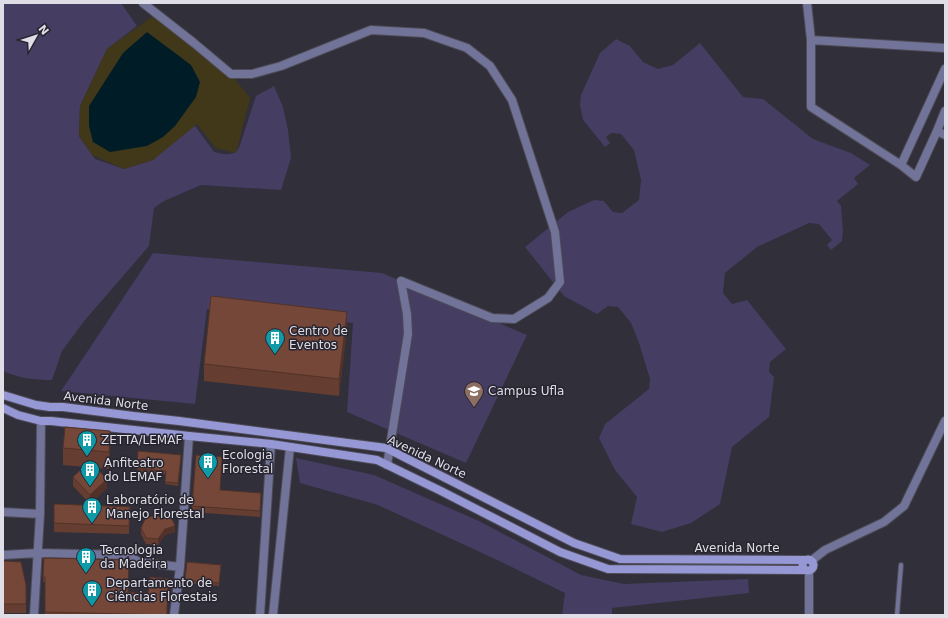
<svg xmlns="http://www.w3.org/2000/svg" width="948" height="618" font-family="'DejaVu Sans',sans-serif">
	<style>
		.green { fill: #453d62 }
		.sand { fill: #403818 }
		.water { fill: #001d27 }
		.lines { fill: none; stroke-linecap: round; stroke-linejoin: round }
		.lane-casing { stroke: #4d4b56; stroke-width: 6 }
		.street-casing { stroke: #4d4b56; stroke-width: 10 }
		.secondary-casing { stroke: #4d4b56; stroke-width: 10 }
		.lane { stroke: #717399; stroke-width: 4 }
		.street { stroke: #717399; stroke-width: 8 }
		.secondary { stroke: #9598d4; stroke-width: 8 }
		.wall { fill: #653d31 }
		.shaded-wall { fill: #523228 }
		.building { fill: #754739; stroke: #523228 }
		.labels { text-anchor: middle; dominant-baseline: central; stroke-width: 3; stroke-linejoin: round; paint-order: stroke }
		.poi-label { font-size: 12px; fill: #dfdee6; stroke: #272530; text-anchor: start }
		.street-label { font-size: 12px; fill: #dfdee6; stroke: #272530 }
	</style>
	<rect width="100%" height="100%" fill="#312f3a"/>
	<!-- green -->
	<path class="green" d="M3,3H121L137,26L107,49L80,106L79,136L95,159L124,169L153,160L193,123L214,152C224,154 233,157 239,148L256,96L274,86L283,107L288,130L291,158L281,190L201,185L164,201L154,208L149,246L85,320L62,351L52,380C35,380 18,378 3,371Z
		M616,39L630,46L643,62L658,69L673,65L700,43L743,97L763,99L813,139L851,153L870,165L854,178L858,184L837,201L841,206L843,231L842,241L831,250L827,245L832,240L819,224L809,223L757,247L725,273L723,293L732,304L747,300L786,349L770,362L769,372L774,377L769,417L732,447L720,504L691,523L662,532L631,524L637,497L615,470L599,438L605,424L649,389L650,379L639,343L631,323L618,307L608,306L597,314L564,296L525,247L568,212L594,200L604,201L613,212L622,213L639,200L641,180L634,150L621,134L611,133L606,137L610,143L605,147L583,120L580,105L581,95L600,53Z
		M153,253L382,273L527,335L466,463L347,412L353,323L207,309L195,404L61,391Z
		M296,458L374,475L479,521L581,575L624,584L748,579L749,593L612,608V615H562L565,593L495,559L378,505L300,483Z"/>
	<!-- sand -->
	<path class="sand" d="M153,16L231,74L250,98L236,153L216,148L197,124L153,160L124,169L92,155L79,136L80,106L107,49Z"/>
	<!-- water -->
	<path class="water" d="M147,32L191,65L200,82L196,97L175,126L163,137L147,146L110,152L93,142L89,126V106L123,53Z"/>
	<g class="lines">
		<defs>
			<path id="lane" d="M897,615L901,565"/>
			<path id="street" d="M143,3L194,43L231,74H252L281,66L371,30L424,33L467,48L490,66L512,100L555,232L560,282L548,298L514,319L492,318L401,281
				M807,3L811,40V107L901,165L916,177L937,131L945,111
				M811,40L945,48
				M937,131L945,135
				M901,165L945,69
				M387,465L408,334L407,314L401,281
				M3,512L40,514
				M3,555L38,553L127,555L139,562L180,567L174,615
				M811,561L825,550L884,522L904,506L945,421
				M180,567L189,436
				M809,571V615
				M34,615L40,514L41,421
				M260,615L271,444
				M273,615L290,447"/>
			<path id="secondary" d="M3,395L36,405L50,407H63L133,416L179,421L386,448L574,543L620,559L805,560
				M3,408L18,415L41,421H51L189,436L271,444L377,460L441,491L560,552L608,569L804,570
				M802.5 565a5.5 5.5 0 1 1 11 0a5.5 5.5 0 1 1-11 0Z"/>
		</defs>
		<!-- lane casing -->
		<use href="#lane" class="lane-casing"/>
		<!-- street casing -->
		<use href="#street" class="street-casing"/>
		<!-- secondary casing -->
		<use href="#secondary" class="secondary-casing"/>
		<!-- lane -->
		<use href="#lane" class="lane"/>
		<!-- street -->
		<use href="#street" class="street"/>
		<!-- secondary -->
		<use href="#secondary" class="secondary"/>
	</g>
	<!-- wall -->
	<path class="wall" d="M347,328L339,396L204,381V364Z
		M63,448H110L109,469L97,468L107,488L90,504L73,486V477L85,467L63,465Z
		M181,458L178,486L165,484L166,474L137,472V469Z
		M222,463L220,490L261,499L260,517L192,512V506Z
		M54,504L130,507L129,534L54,532Z
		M141,528L175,532L165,535L158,545L146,544L141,534Z
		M44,558L128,592L148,593L172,585L171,592L168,593L167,606V615H45V582H43Z
		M3,561L26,585V613H3Z
		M221,568L219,586L185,583V580Z"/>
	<!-- shaded-wall -->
	<path class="shaded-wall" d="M347,312V328L339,396V379Z
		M110,431V448L109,469V452Z
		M107,479V488L90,504V495Z
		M175,526V532L165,535L158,545V539L165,529Z
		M172,579L171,592L168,593L167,612L168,588Z"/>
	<!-- building -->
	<path class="building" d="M211,296L347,312L339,379L204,364Z
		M65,427L110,431L109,452L63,448Z
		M138,451L181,455L178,483L165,482L166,471L137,469Z
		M196,455L222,457L220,490L261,493L260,511L192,506Z
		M90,461L107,479L90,495L73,477Z
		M54,504L130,507L129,526L54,523Z
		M159,516L162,519L171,516L175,526L165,529L158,539L146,538L141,528L146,517Z
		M128,556L129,557L128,592L148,593L150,577L172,579L171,587L168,588L167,606V615L45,612V577H43L44,558L126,560Z
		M3,561L21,562L26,585V604H3Z
		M187,562L221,565L219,583L185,580Z"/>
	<!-- icons -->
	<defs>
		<symbol id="building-pin" viewBox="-11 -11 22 30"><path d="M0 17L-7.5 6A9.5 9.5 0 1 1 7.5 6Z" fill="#0f9aa8" stroke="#272530"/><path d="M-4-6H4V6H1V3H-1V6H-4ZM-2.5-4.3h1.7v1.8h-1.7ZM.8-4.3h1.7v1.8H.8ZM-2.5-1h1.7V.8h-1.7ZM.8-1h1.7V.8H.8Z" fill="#fff"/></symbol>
		<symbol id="university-pin" viewBox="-11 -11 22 30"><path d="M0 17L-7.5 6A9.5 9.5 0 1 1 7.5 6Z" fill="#8d6e63" stroke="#272530"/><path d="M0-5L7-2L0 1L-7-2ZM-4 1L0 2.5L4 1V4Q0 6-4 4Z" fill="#fff"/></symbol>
	</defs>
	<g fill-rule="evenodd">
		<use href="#building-pin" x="264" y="327" width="22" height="30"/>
		<use href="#university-pin" x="463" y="380" width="22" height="30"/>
		<use href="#building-pin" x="76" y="429" width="22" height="30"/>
		<use href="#building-pin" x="197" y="451" width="22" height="30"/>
		<use href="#building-pin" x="79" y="459" width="22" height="30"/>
		<use href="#building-pin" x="81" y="496" width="22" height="30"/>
		<use href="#building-pin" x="75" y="546" width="22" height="30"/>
		<use href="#building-pin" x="81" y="579" width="22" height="30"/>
	</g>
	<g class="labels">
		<!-- poi labels -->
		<g class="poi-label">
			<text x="289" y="331">Centro de<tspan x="289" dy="14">Eventos</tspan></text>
			<text x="488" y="391">Campus Ufla</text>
			<text x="101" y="440">ZETTA/LEMAF</text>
			<text x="222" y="455">Ecologia<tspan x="222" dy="14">Florestal</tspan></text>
			<text x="104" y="463">Anfiteatro<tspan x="104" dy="14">do LEMAF</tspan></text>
			<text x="106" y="500">Laboratório de<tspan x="106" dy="14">Manejo Florestal</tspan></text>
			<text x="100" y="550">Tecnologia<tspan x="100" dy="14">da Madeira</tspan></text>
			<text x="106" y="583">Departamento de<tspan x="106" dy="14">Ciências Florestais</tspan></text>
		</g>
		<!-- street labels -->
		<g class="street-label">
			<text transform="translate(106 401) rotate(7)">Avenida Norte</text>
			<text transform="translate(427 457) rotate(25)">Avenida Norte</text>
			<text x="737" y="548">Avenida Norte</text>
		</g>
	</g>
	<!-- border -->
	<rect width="948" height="618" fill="none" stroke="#dfdee6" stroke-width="8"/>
	<!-- north arrow -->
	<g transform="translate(36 36) rotate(51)" stroke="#272530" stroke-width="3" paint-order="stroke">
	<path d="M0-3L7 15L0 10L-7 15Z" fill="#dfdee6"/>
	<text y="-6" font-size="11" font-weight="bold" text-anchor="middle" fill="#dfdee6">N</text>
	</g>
</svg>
